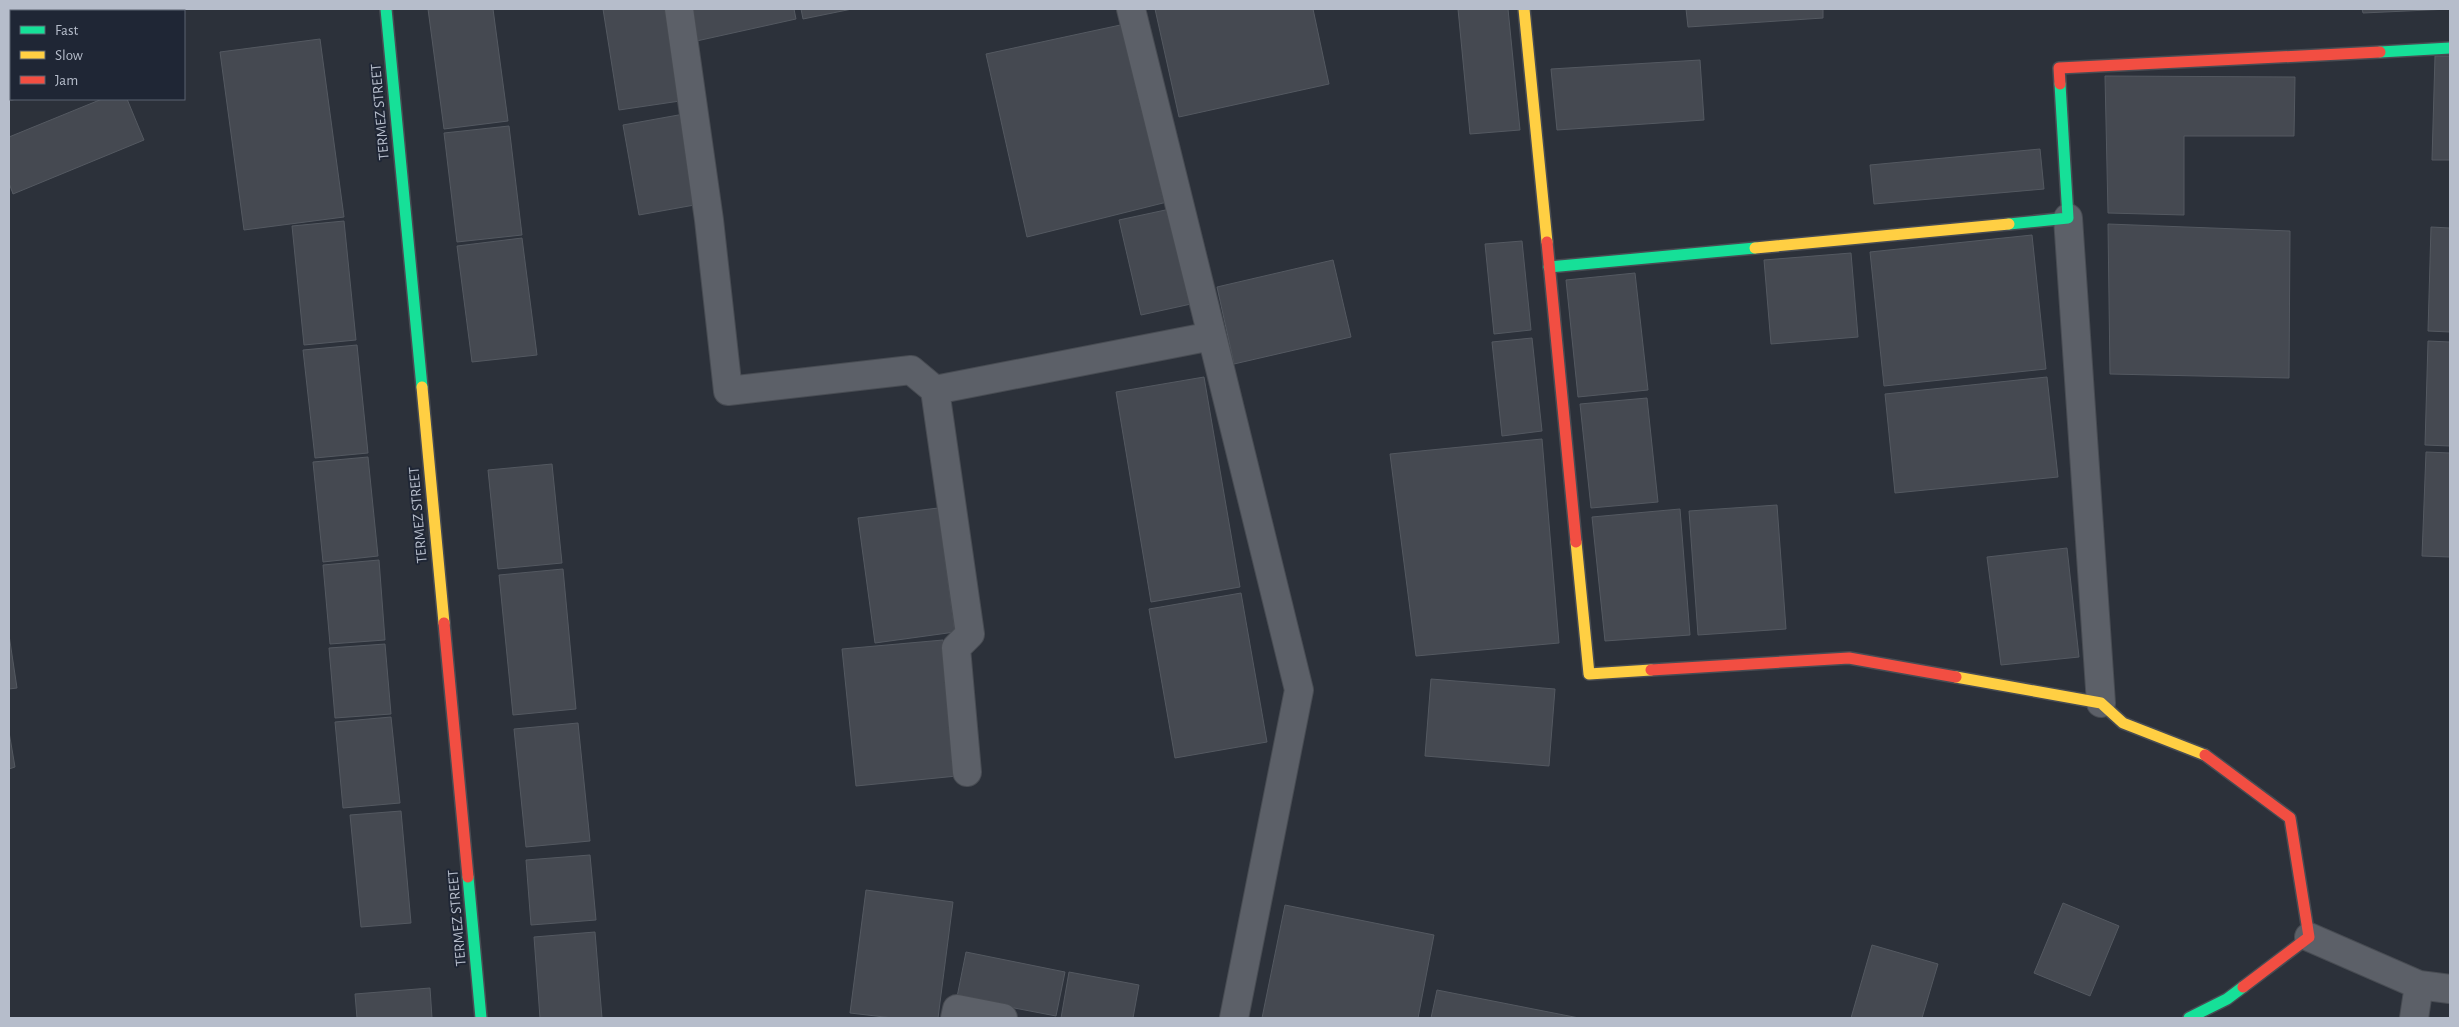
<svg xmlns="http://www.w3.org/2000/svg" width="2459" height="1027" font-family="'Alegreya Sans',sans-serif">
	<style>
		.building { fill: #454951; stroke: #545961 }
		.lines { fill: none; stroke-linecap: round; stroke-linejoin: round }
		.street-casing { stroke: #484c53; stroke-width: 30 }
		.fast-casing { stroke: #484c53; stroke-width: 14 }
		.slow-casing { stroke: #484c53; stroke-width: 14 }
		.jam-casing { stroke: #484c53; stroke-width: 14 }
		.street { stroke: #5c6068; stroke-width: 28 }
		.fast { stroke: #16e098; stroke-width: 11 }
		.slow { stroke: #ffcf43; stroke-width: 11 }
		.jam { stroke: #f24e42; stroke-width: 11 }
		.labels { text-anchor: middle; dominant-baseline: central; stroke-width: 4; stroke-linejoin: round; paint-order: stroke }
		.street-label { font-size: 15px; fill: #b6bdcb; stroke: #1f2635 }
	</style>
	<rect width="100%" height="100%" fill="#2c313a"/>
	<!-- building -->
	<path class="building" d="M9,9H50L51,11H11V34L9,35Z
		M428,9H493L508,121L444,129Z
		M603,9H665L680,101L619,110Z
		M685,9H794L796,19L692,42Z
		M801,9H852L803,19Z
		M1155,9H1313L1329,84L1179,117Z
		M1458,9H1508L1520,130L1470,134Z
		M1686,9H1823V18L1688,27Z
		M2362,9H2450L2363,13Z
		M1125,24L1167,202L1027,237L986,54Z
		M320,39L344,217L244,230L220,52Z
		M2435,56H2450V160H2432Z
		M1700,60L1704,120L1557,130L1551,69Z
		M2105,76L2295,77L2294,136H2184V215L2108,213Z
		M102,99H127L144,140L13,194L9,183V137Z
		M684,114L700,204L639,215L623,125Z
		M509,126L522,235L457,242L444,133Z
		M2040,149L2044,189L1874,204L1870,165Z
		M1170,209L1191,304L1141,315L1119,220Z
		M344,221L356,340L304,345L292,226Z
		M2108,224L2290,231L2289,378L2110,374Z
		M2431,227L2450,228V332L2428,331Z
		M2032,235L2046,369L1884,386L1870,252Z
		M522,238L537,355L472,362L457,246Z
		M1522,241L1531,330L1494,334L1485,244Z
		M1851,253L1858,337L1771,344L1764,260Z
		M1333,260L1351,337L1234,364L1217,287Z
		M1635,273L1648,390L1578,397L1566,280Z
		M1532,338L1542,431L1502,436L1492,342Z
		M2428,341L2450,342V446L2425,445Z
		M357,345L368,453L315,458L303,350Z
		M1204,377L1240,587L1151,602L1116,392Z
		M2047,377L2058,477L1895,493L1885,394Z
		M1647,398L1658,502L1591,508L1580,404Z
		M1542,439L1559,643L1416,656L1390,454Z
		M2426,452L2450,453V557L2422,556Z
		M368,457L378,556L323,562L313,462Z
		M552,464L562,563L498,569L488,470Z
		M1777,505L1786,629L1698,635L1689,511Z
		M938,508L955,632L875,643L858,518Z
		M1680,509L1690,635L1605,641L1592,517Z
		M2067,548L2079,657L2001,665L1987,557Z
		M379,560L385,640L330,644L323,565Z
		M563,569L576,709L513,715L499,575Z
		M1241,593L1267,742L1175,758L1149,609Z
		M9,635L17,688L9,689Z
		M943,640L957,776L856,786L842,649Z
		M385,644L391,714L335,718L329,648Z
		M1431,679L1555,689L1549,766L1425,756Z
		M391,717L400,803L343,808L335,722Z
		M578,723L590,841L526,847L514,729Z
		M9,732L15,767L9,769Z
		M401,811L411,923L361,927L350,815Z
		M590,855L596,920L531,925L526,860Z
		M866,890L953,902L938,1018H893L850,1013Z
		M2063,903L2119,926L2090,996L2034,973Z
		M1285,905L1434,935L1418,1018H1262Z
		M595,932L602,1018H540L534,937Z
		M1872,945L1938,964L1922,1018H1851Z
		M966,952L1065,972L1056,1016L957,997Z
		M1069,972L1139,985L1133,1018H1061Z
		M430,988L432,1018H357L355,994Z
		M1437,990L1579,1018H1431Z"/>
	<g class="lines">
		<defs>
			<path id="street" d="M679,9L709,220L728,391L911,370L935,390
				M149,11L153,9
				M9,86L11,85
				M2068,218L2101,703
				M1212,336L1299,690L1234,1018
				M967,772L956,648L970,634L935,390L1212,336L1131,9
				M2309,937L2419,985L2450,989
				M955,1018L957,1009L1003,1018
				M2414,1018L2419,985"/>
			<path id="fast" d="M386,9L422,387
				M2380,52L2450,48
				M2009,224L2068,218L2060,84
				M1549,267L1755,248
				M468,877L481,1018
				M2189,1018L2227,999L2243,987"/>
			<path id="slow" d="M1524,9L1547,242
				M1755,248L2009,224
				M422,387L444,623
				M1576,542L1589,674L1651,670
				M1956,677L2101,703L2123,723L2205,755"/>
			<path id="jam" d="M2060,84L2059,68L2380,52
				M1547,242L1576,542
				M444,623L468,877
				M1651,670L1849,658L1956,677
				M2205,755L2290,818L2309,937L2243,987"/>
		</defs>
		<!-- street casing -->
		<use href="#street" class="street-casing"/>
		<!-- fast casing -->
		<use href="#fast" class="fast-casing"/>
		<!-- slow casing -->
		<use href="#slow" class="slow-casing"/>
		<!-- jam casing -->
		<use href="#jam" class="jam-casing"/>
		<!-- street -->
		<use href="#street" class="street"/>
		<!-- fast -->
		<use href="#fast" class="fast"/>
		<!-- slow -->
		<use href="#slow" class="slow"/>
		<!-- jam -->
		<use href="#jam" class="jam"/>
	</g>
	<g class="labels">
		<!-- street labels -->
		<g class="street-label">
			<text transform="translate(380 112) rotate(-95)">TERMEZ STREET</text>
			<text transform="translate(418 515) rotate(-95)">TERMEZ STREET</text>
			<text transform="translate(457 918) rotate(-95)">TERMEZ STREET</text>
		</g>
	</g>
	<!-- border -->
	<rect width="2459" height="1027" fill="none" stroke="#b6bdcb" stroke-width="20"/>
	<!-- legend -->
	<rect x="10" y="10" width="175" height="90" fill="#1f2635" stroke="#5b6271"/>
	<rect x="20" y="26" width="25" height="8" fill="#16e098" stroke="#5b6271"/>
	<text x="55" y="35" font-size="15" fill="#b6bdcb">Fast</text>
	<rect x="20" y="51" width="25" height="8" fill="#ffcf43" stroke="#5b6271"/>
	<text x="55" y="60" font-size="15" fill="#b6bdcb">Slow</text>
	<rect x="20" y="76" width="25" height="8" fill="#f24e42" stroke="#5b6271"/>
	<text x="55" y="85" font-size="15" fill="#b6bdcb">Jam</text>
</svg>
